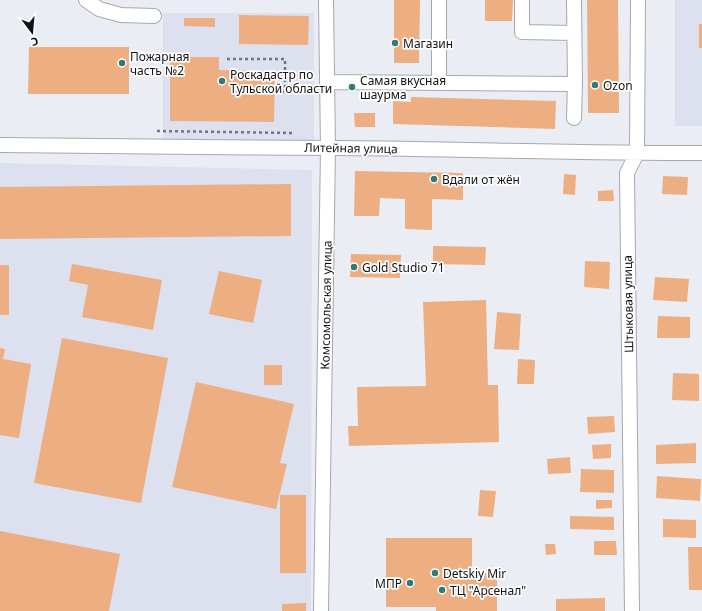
<svg xmlns="http://www.w3.org/2000/svg" width="702" height="611" font-family="'Noto Sans',sans-serif">
	<style>
		.built { fill: #dce0ef }
		.building { fill: #edaf81 }
		.lines { fill: none; stroke-linecap: round; stroke-linejoin: round }
		.minor-casing { stroke: #a6a8af; stroke-width: 16 }
		.path { stroke: #74767b; stroke-width: 2.5; stroke-dasharray: 3 3; stroke-linecap: butt }
		.minor { stroke: #fff; stroke-width: 14 }
		.poi-dot { fill: #327a75; stroke: #fff; stroke-width: 1.5 }
		.labels { text-anchor: middle; dominant-baseline: central; stroke-width: 3.5; stroke-linejoin: round; paint-order: stroke }
		.poi-label { font-size: 12px; fill: #121316; stroke: #fff; text-anchor: start }
		.street-label { font-size: 12px; fill: #121316; stroke: #fff }
	</style>
	<rect width="100%" height="100%" fill="#ebedf5"/>
	<!-- built -->
	<path class="built" d="M675,0H702V126H675Z
		M163,13H314V141L163,142Z
		M0,163L312,170L311,611H0Z"/>
	<!-- building -->
	<path class="building" d="M394,0H420L419,63H394Z
		M485,0H513L512,21H485Z
		M587,0H618L619,113H588Z
		M239,15L309,16L308,45L239,44Z
		M184,18H215V27L184,26Z
		M699,24H702V48H699Z
		M29,47H129V94H28Z
		M170,57H219V70L275,71L274,122L170,121Z
		M411,97L556,101L555,129L393,124V101L411,102Z
		M354,113H375V127H355Z
		M355,171L463,173V200L432,199V230L405,229V199L380,198L379,216H354Z
		M564,174L576,175L575,195L563,194Z
		M663,176L688,177L687,195L662,194Z
		M291,184V236L0,239V187Z
		M613,190L614,201H598V191Z
		M433,246L486,247L485,265L433,264Z
		M351,254L401,255L400,278L350,277Z
		M585,261L610,262L609,289L584,287Z
		M72,264L162,280L153,330L82,317L88,285L69,281Z
		M0,265H9V315H0Z
		M219,271L262,280L253,323L209,314Z
		M655,277L689,279L687,302L653,300Z
		M486,300L488,385H498L499,442L349,446L348,426H358L357,387L426,386L423,302Z
		M497,312L521,314L519,350L494,349Z
		M658,316L690,317V338H657Z
		M62,338L168,358L141,503L34,483Z
		M0,348L5,349L3,359L31,364L19,438L0,435Z
		M518,359L535,360L534,384H517Z
		M264,365H282V385H264Z
		M673,373L699,374V401L672,400Z
		M196,382L294,404L280,463L287,464L276,509L172,487Z
		M614,416L615,432L588,434L587,417Z
		M696,443V463L656,464V445Z
		M611,444V458L593,459L592,445Z
		M570,457L571,473L548,474L547,459Z
		M581,469L614,470V493L580,492Z
		M657,476L701,479L700,501L656,498Z
		M480,490L496,491L493,517L478,516Z
		M280,495H306V573H280Z
		M596,500H612V508L596,509Z
		M570,516L614,517V530L570,529Z
		M663,519L696,520V538L663,537Z
		M0,531L120,554L109,611H0Z
		M386,538H472V573H497V611H436V607H386Z
		M594,541H616L617,555H594Z
		M545,544H555L556,554L546,555Z
		M688,547H702V590H689Z
		M605,598V611H556V599Z
		M306,603V611H282V604Z"/>
	<g class="lines">
		<defs>
			<path id="minor" d="M86,0L99,9L121,15L154,16
				M522,0V32L574,33
				M574,0L575,84
				M327,82L575,84L574,118
				M439,83V0
				M0,145C113,147 226,147 339,148C460,149 581,153 702,153
				M321,611L328,148L326,0
				M632,611L627,173L637,153L638,0"/>
		</defs>
		<!-- minor casing -->
		<use href="#minor" class="minor-casing"/>
		<!-- path -->
		<path class="path" d="M227,59H285V92
			M275,92H315
			M157,131L293,133"/>
		<!-- minor -->
		<use href="#minor" class="minor"/>
	</g>
	<!-- markers -->
	<g class="poi-dot">
		<circle cx="395" cy="43" r="4"/>
		<circle cx="122" cy="63" r="4"/>
		<circle cx="222" cy="81" r="4"/>
		<circle cx="595" cy="85" r="4"/>
		<circle cx="352" cy="87" r="4"/>
		<circle cx="434" cy="179" r="4"/>
		<circle cx="354" cy="267" r="4"/>
		<circle cx="435" cy="573" r="4"/>
		<circle cx="410" cy="583" r="4"/>
		<circle cx="442" cy="590" r="4"/>
	</g>
	<g class="labels">
		<!-- poi labels -->
		<g class="poi-label">
			<text x="403" y="43">Магазин</text>
			<text x="130" y="56">Пожарная<tspan x="130" dy="14">часть №2</tspan></text>
			<text x="230" y="74">Роскадастр по<tspan x="230" dy="14">Тульской области</tspan></text>
			<text x="360" y="80">Самая вкусная<tspan x="360" dy="14">шаурма</tspan></text>
			<text x="603" y="85">Ozon</text>
			<text x="442" y="179">Вдали от жён</text>
			<text x="362" y="267">Gold Studio 71</text>
			<text x="443" y="573">Detskiy Mir</text>
			<text x="402" y="583" text-anchor="end">МПР</text>
			<text x="450" y="590">ТЦ "Арсенал"</text>
		</g>
		<!-- street labels -->
		<g class="street-label">
			<text transform="translate(351 148) rotate(1)">Литейная улица</text>
			<text transform="translate(628 304) rotate(-91)">Штыковая улица</text>
			<text transform="translate(326 305) rotate(-89)">Комсомольская улица</text>
		</g>
	</g>
	<!-- north arrow -->
	<g transform="translate(32 32) rotate(164)" stroke="#ffffff" stroke-width="3" paint-order="stroke">
	<path d="M0-3L7 15L0 10L-7 15Z" fill="#121316"/>
	<text y="-6" font-size="11" font-weight="bold" text-anchor="middle" fill="#121316">С</text>
	</g>
</svg>
